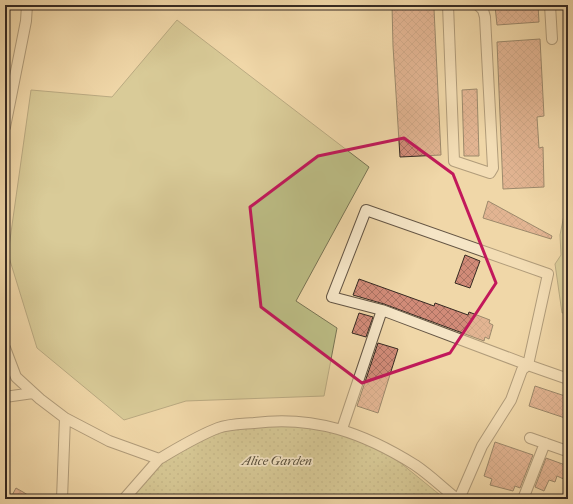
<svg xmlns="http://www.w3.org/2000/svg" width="573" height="504" font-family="'IM FELL French Canon',serif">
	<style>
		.green { fill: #bcbd85; stroke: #797454 }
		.garden { fill: url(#garden-dots); stroke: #797454 }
		.building { fill: url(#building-cross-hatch); stroke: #362a22 }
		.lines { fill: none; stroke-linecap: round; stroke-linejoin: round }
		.minor-casing { stroke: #645544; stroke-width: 12 }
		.minor { stroke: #f5e5c6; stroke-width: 10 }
		.marked { fill: none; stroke: #c2185b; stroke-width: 3; stroke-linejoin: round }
		.labels { text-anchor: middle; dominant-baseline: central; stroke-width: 3.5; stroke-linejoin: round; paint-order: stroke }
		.park-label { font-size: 13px; font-style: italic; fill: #584f3b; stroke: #f5e5c6 }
	</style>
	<defs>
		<pattern id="garden-dots" width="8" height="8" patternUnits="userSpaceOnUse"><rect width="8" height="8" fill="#bcbd85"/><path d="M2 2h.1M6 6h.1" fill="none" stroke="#9a9a6c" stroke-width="1.8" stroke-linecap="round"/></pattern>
		<pattern id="building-cross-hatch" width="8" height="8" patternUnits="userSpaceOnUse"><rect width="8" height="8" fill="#d18b78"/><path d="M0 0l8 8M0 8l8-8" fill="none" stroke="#aa7262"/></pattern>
	</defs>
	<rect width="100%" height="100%" fill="#f0d7a8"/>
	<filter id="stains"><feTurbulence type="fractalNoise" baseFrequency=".005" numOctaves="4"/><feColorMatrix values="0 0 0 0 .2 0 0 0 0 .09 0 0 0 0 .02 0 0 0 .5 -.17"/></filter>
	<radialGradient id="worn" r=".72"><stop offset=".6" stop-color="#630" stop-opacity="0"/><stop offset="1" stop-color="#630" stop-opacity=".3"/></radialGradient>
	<!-- green -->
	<path class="green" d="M177,20L369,167L296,301L337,328L324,396L186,401L124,420L37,348L8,254L31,90L112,97Z
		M568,208V312L562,313L555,264L561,255L560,235L564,215Z"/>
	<!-- garden -->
	<path class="garden" d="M278,420L371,439L445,499H124L159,459L219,427Z"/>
	<!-- building -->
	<path class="building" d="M392,5H430V9H434L441,155L400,157L393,46Z
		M504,5H538L539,22L497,25L495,6Z
		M540,39L544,116L537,117L539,148L543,147L544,187L503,189L497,42Z
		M477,89L479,156H464L462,90Z
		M488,201L552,236L551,239L483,218Z
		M465,255L480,261L470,288L455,283Z
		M359,279L434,306L435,303L468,315L469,312L490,320L489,323L493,325L489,339L485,337L484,341L384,304L353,295Z
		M359,313L373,317L366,337L352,333Z
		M378,343L398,349L378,413L357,406Z
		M535,386L568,397V419L529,406Z
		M495,442L533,455L520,488L515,486L513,491L490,485L492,479L484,476Z
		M546,458L568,466V481L557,476L555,482L549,480L544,491L535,487Z
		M16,488L23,492L34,499H10Z"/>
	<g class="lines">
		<defs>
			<path id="minor" d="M448,5L454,161L490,173L493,168L485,17L483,10L478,5
				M550,5L552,39
				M5,127L26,21L27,5
				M5,348L16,377L40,399L65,418
				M5,397L33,393
				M342,429L382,310
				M530,438L564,450
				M159,459C178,448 197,436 218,428C229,424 243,424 254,423C314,415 364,433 415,465C430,475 443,488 457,499
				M62,499L65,418L109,441L159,459L124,499
				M459,499L482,446L511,400L522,370L528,365L548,274L366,210L332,297L382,310L528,365L568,379
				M523,499L545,443"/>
		</defs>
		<!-- minor casing -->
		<use href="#minor" class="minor-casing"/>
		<!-- minor -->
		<use href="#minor" class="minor"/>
	</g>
	<!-- marked area -->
	<path d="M0 0H573V504H0ZM404,138L453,174L496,283L450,353L362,383L261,307L250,207L318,156Z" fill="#f0d7a8" fill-opacity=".55" fill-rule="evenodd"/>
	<path class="marked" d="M404,138L453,174L496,283L450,353L362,383L261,307L250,207L318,156Z"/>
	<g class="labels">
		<!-- park labels -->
		<g class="park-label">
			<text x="277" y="460">Alice Garden</text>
		</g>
	</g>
	<!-- margin -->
	<rect width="573" height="504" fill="none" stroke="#f0d7a8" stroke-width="20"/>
	<rect x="6" y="6" width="561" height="492" fill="none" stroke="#362a22" stroke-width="2"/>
	<rect x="10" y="10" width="553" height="484" fill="none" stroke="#362a22"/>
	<rect width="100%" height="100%" filter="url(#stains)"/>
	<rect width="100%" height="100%" fill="url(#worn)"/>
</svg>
